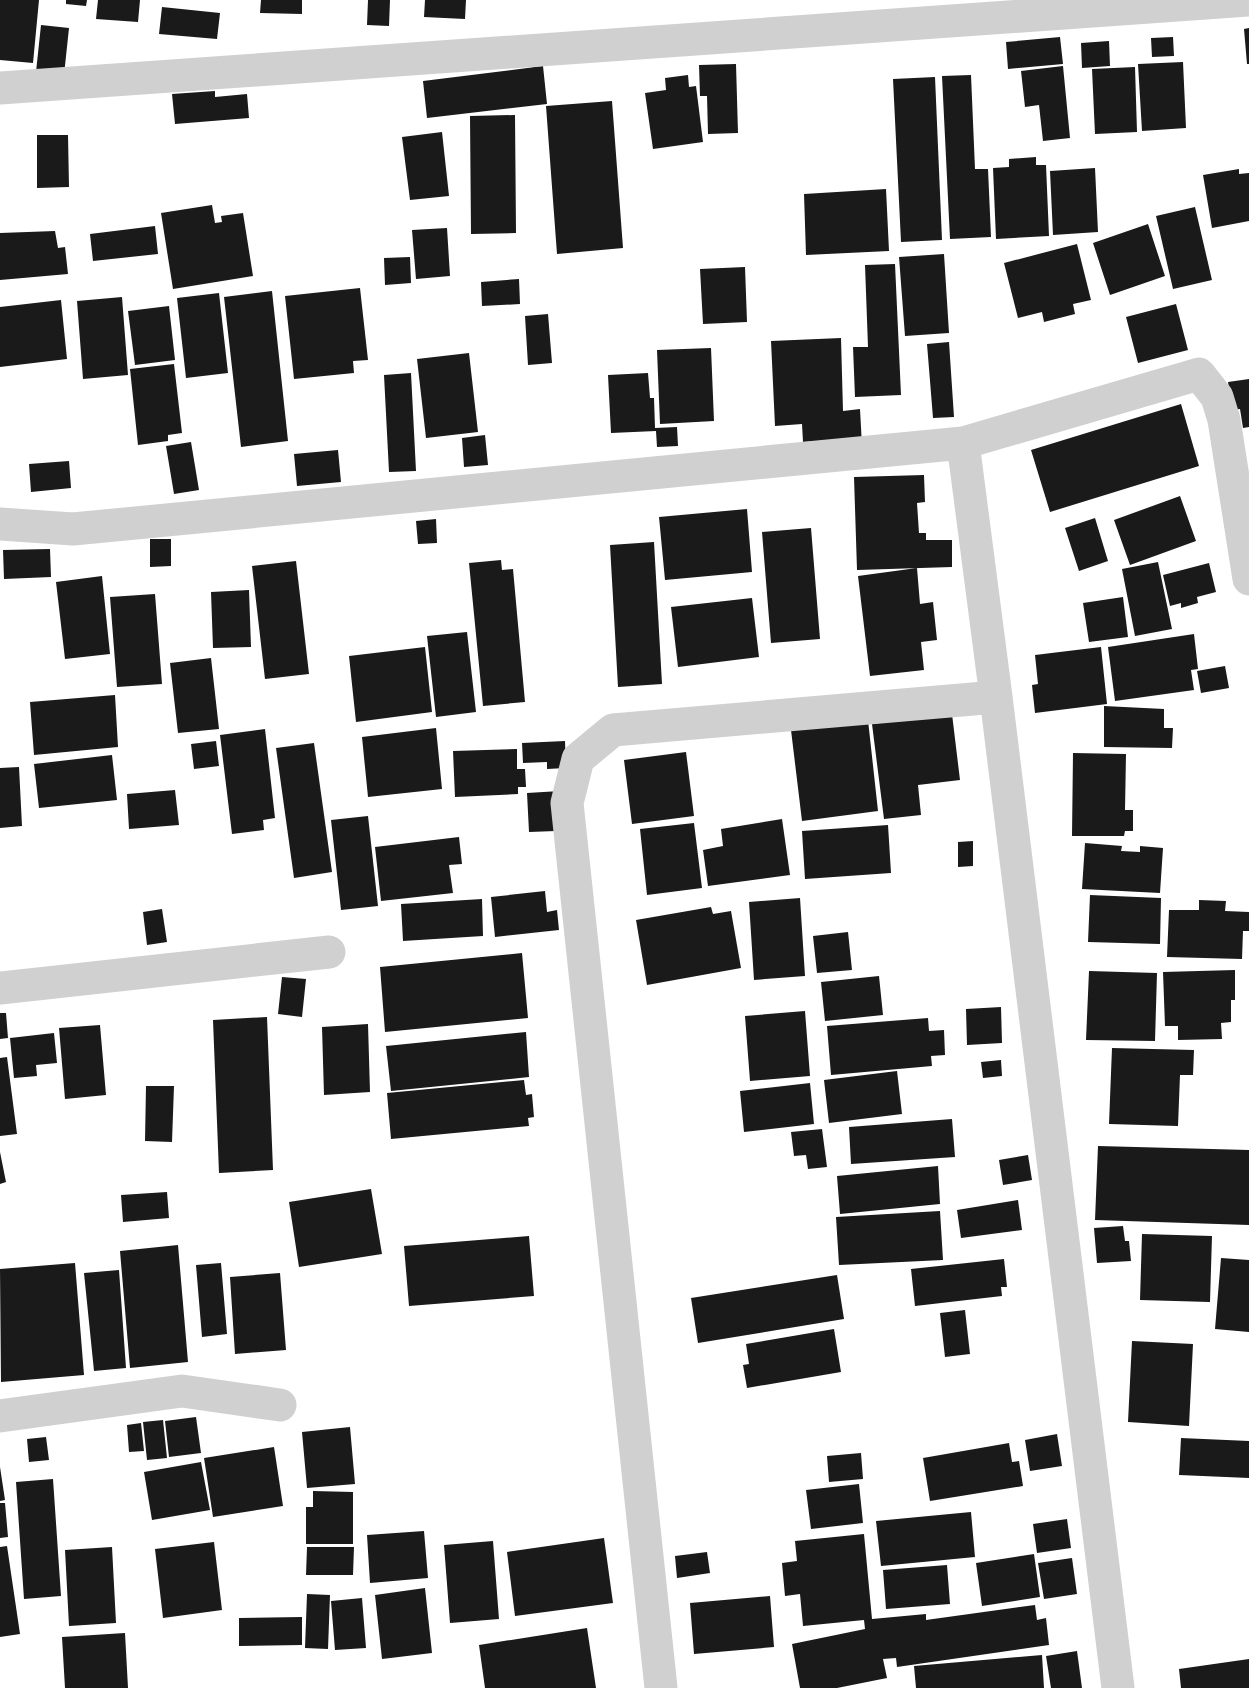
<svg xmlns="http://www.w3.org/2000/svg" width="1249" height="1688" font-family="'PT Sans Narrow',sans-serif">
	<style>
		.building { fill: #1a1a1a }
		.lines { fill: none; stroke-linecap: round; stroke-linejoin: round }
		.street { stroke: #d0d0d0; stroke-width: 33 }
	</style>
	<rect width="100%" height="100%" fill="#fff"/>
	<!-- building -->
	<path class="building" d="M0,0H39L33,63L0,60Z
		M66,0H87L86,6L66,4Z
		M98,0H140L138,22L96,19Z
		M261,0H302V14L260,13Z
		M368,0H390L389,26L367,25Z
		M425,0H466L465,19L424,17Z
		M162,7L220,13L217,39L159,34Z
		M41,25L69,28L64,75L36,72Z
		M1249,28V64H1247L1244,29Z
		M1060,37L1063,64L1008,69L1006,42Z
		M1173,37L1174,56L1152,57L1151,38Z
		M1109,41L1110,66L1082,68L1081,43Z
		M1183,62L1186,128L1142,131L1138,64Z
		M736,64L738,133L708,134L707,96H700L699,65Z
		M543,66L547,104L427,118L423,81Z
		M1063,66L1070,138L1043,141L1039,105L1025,107L1021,71Z
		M1135,67L1137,132L1095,134L1092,69Z
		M688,75L689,87L696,86L703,142L653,149L645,93L666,90L665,78Z
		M971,75L975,169H988L991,237L950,239L942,76Z
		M935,77L942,240L901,242L893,79Z
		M215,91V97L247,94L249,118L175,124L172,94Z
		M612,101L623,248L557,254L546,106Z
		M515,115L516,233L471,234L470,116Z
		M442,132L449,196L410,200L402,137Z
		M37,135H68L69,187L37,188Z
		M1036,157V165H1046L1049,236L996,239L993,168L1009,167V159Z
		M1095,168L1098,232L1053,235L1050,171Z
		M1239,169V174L1249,173V221L1212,228L1203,175Z
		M886,189L889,251L806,255L804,194Z
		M212,205L215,223L222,222L221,216L243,213L253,276L173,289L161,213Z
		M1195,207L1212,280L1173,289L1156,216Z
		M1148,224L1165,276L1110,295L1093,243Z
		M155,226L158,254L93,261L90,234Z
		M447,228L450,276L416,279L412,230Z
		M55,231L58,248L65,247L68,274L0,280V233Z
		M1077,244L1091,300L1073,304L1075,314L1044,322L1042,312L1018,318L1004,263Z
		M944,254L949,333L905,336L899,257Z
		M410,257L411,283L385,285L384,258Z
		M895,264L901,395L855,397L853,347H868L865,265Z
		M745,267L747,322L703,324L700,269Z
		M519,279L520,304L482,306L481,282Z
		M360,288L368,360L353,361L354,373L294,379L285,296Z
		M272,291L288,441L241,447L224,297Z
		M219,293L228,373L186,378L177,298Z
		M122,297L128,375L83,379L77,301Z
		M61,300L67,359L0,367V307Z
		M1176,304L1188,350L1138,363L1126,317Z
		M169,306L175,360L135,365L128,311Z
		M548,314L552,363L528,365L525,316Z
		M841,338L843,411L860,409L862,446L833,440L803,442L802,424L775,426L771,341Z
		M949,342L954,417L933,418L927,344Z
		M711,348L714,421L660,424L657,350Z
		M469,353L478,432L426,438L417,359Z
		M174,364L182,433L168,435V441L138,445L130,369Z
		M411,373L416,471L389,472L384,375Z
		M648,373L650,398H654L655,428L677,427L678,446L657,447L656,431L611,433L608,375Z
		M1249,379V427L1243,428L1240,409L1232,410L1228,382Z
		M1181,404L1199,466L1050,512L1031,450Z
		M485,435L488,465L464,467L462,438Z
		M191,442L199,490L174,494L166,446Z
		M338,450L341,482L297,486L294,454Z
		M69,461L71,488L31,492L29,464Z
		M924,475L925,502L917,503L919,533H926V540H952V567L857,570L854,477Z
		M1180,496L1196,541L1130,565L1114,520Z
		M747,509L752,572L665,580L659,517Z
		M1095,518L1108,561L1079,571L1065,528Z
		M436,519L437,543L418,544L416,521Z
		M811,528L820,639L771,643L762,532Z
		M150,539H171V566L150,567Z
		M654,542L662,684L618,687L610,545Z
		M50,549L51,577L4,579L3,550Z
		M501,560L502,570L513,569L525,702L483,706L469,563Z
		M296,561L309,674L265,679L252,566Z
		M1158,562L1172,629L1135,636L1122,569Z
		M1209,563L1216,592L1197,597L1198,603L1181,608V603L1170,606L1163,575Z
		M917,568L920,604L933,602L937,640L921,642L924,670L870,676L858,576Z
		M102,576L110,654L65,659L56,582Z
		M249,590L251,647L213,648L211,592Z
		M155,594L162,684L117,687L110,597Z
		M1123,597L1128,637L1089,642L1083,603Z
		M752,598L759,657L678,667L671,607Z
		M467,632L476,712L436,717L427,636Z
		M1194,634L1198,669L1191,670L1194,690L1115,701L1108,647Z
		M425,647L432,712L356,722L349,656Z
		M1101,647L1107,704L1035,713L1032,685L1038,684L1035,655Z
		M211,658L219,729L178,733L170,663Z
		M1225,666L1229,688L1201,693L1197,671Z
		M115,695L118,747L34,755L30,702Z
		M1104,706L1164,709V728H1173L1172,748L1104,747Z
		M952,714L960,780L918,785L921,815L884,819L872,724Z
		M868,720L878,811L802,821L791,730Z
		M436,728L442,789L368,797L362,737Z
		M265,729L275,818L263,820L264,830L232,834L220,735Z
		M216,741L219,766L194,769L191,744Z
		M565,741L566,768L547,769V762L523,763L522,743Z
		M314,743L332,872L294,878L276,748Z
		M517,749V769H525L526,787H518V794L455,797L453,751Z
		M686,752L694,816L632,824L624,760Z
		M1073,753L1126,754L1125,810H1133V831H1125L1124,836H1072Z
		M112,755L117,800L39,808L34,764Z
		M19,767L22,826L0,828V768Z
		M175,790L179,825L129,829L127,794Z
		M560,791L556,831L529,832L527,793Z
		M368,816L378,906L341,910L331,820Z
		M782,819L790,875L708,886L703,850L723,846L721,829Z
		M694,823L702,888L647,895L640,829Z
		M888,825L891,873L805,879L802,831Z
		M459,837L462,864L449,865L453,893L381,901L375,847Z
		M973,841V866L958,867V842Z
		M1085,843L1122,846L1121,851L1140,852V846L1163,848L1160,893L1082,889Z
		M545,891L547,912L557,910L559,930L495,937L491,897Z
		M1090,895L1161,898L1160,944L1088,942Z
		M800,898L805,976L754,980L749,902Z
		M482,899L483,936L403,941L401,904Z
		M1199,900L1226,901L1225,911L1249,912V931H1243L1242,959L1167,957L1169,910H1199Z
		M711,907L713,914L731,911L741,968L647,985L636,920Z
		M162,909L167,942L147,945L143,912Z
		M848,932L852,970L817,973L813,936Z
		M522,953L528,1018L385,1032L380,967Z
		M1235,970V1000H1231V1022L1221,1023L1222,1039L1178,1040V1026H1165L1163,972Z
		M1089,971L1157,973L1155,1041L1086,1040Z
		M879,976L883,1015L825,1021L821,982Z
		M282,977L306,979L302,1017L278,1014Z
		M1001,1007L1002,1043L967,1045L966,1009Z
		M805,1011L810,1076L750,1081L745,1016Z
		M0,1013H6L8,1038L0,1039Z
		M267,1017L273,1170L219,1173L213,1020Z
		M928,1018L929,1031L944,1030L945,1055L931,1056L932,1066L831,1075L827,1026Z
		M368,1024L370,1092L324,1095L322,1027Z
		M100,1025L106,1095L65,1099L59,1028Z
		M526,1032L529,1077L391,1091L386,1046Z
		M54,1033L57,1063L36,1065L37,1076L14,1078L10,1038Z
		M1112,1048L1194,1050L1193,1075H1180L1178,1126L1109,1124Z
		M7,1057L17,1134L0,1136V1058Z
		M1001,1060L1002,1076L983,1078L981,1062Z
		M897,1071L902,1114L829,1123L824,1080Z
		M524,1080L526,1095L532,1094L534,1117L528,1118L529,1126L391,1139L387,1093Z
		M810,1083L814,1124L744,1132L740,1091Z
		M146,1086H174L172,1142L145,1141Z
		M952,1119L955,1157L851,1164L849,1127Z
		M822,1129L827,1167L808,1169L806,1155L794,1156L791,1132Z
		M1098,1146L1249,1150V1225L1095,1220Z
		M0,1152L6,1182L0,1184Z
		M1028,1155L1032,1180L1003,1185L999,1160Z
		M938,1166L940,1204L840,1214L837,1176Z
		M371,1189L382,1254L299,1267L289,1202Z
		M167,1192L169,1218L123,1222L121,1195Z
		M1018,1200L1022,1230L961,1238L957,1210Z
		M940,1211L943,1260L839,1265L836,1217Z
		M1123,1226L1125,1241H1129L1131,1261L1097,1263L1094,1228Z
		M1142,1234L1212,1236L1210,1302L1140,1300Z
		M529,1236L534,1296L409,1306L404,1246Z
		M178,1245L188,1362L130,1368L120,1251Z
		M1221,1258L1249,1260V1332L1215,1329Z
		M1004,1259L1007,1287H1001L1002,1296L915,1306L911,1269Z
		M75,1263L84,1375L1,1382L0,1269Z
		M221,1263L227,1334L202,1337L196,1265Z
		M119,1270L126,1368L94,1371L84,1273Z
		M280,1273L286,1350L235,1354L230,1277Z
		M837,1275L844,1319L698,1343L691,1298Z
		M965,1310L970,1354L945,1357L940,1313Z
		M834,1329L841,1372L747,1388L743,1365L749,1364L746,1344Z
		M1132,1341L1193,1344L1189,1426L1128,1422Z
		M196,1417L201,1453L169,1457L165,1421Z
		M163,1420L167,1458L147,1460L143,1422Z
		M141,1423L144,1451L129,1452L127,1425Z
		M350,1427L355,1484L307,1488L302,1432Z
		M1057,1434L1062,1466L1030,1471L1025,1440Z
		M46,1437L49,1460L29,1462L27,1439Z
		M1181,1438L1249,1441V1478L1179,1475Z
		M1009,1443L1012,1462L1019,1461L1023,1486L930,1501L923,1458Z
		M274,1447L283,1506L213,1517L204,1458Z
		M861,1453L863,1479L829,1482L827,1456Z
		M201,1462L210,1510L152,1520L144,1472Z
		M0,1467L5,1500L0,1501Z
		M53,1479L61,1596L24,1599L16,1482Z
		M859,1484L863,1523L811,1529L806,1490Z
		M313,1491L353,1492V1544H306V1507H313Z
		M0,1503H5L8,1537L0,1538Z
		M971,1512L975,1557L881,1566L876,1521Z
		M1067,1519L1071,1548L1037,1553L1033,1524Z
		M424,1531L428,1578L370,1583L367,1535Z
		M864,1534L872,1619L926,1614V1620L1035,1605L1037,1620L1046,1618L1049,1645L897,1667L896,1658L883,1659L887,1678L837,1688H800L792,1644L865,1629L864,1620L803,1626L800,1594L785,1596L782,1563L797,1561L795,1541Z
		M604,1538L613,1603L515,1616L507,1552Z
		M493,1541L499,1619L450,1623L444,1545Z
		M214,1542L222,1610L163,1618L155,1549Z
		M7,1546L20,1634L0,1637V1547Z
		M112,1547L116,1623L69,1626L65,1550Z
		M307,1547H354L353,1575H306Z
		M707,1552L710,1573L677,1578L675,1556Z
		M1034,1554L1040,1597L982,1606L976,1563Z
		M1072,1558L1077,1594L1044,1599L1038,1563Z
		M947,1565L950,1604L886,1609L883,1570Z
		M425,1588L432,1653L382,1659L375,1595Z
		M307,1594L330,1595L328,1649L305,1648Z
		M770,1596L774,1647L694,1654L690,1603Z
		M362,1598L366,1648L335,1650L331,1601Z
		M302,1617V1645L239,1646V1618Z
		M587,1628L596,1688H485L479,1645Z
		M125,1633L128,1688H65L62,1637Z
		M1077,1651L1082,1688H1051L1046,1656Z
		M1042,1655L1044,1688H916L914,1666Z
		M1249,1659V1688H1181L1179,1669Z"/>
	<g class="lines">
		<!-- street -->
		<path class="street" d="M0,88L1249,0
			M963,443L996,697L1118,1688
			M0,524L73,529L963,443L1199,374L1217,397L1224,420L1249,579
			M0,988L329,952
			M0,1416L182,1391L280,1405
			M661,1688L567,803L578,759L613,730L996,697"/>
	</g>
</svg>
